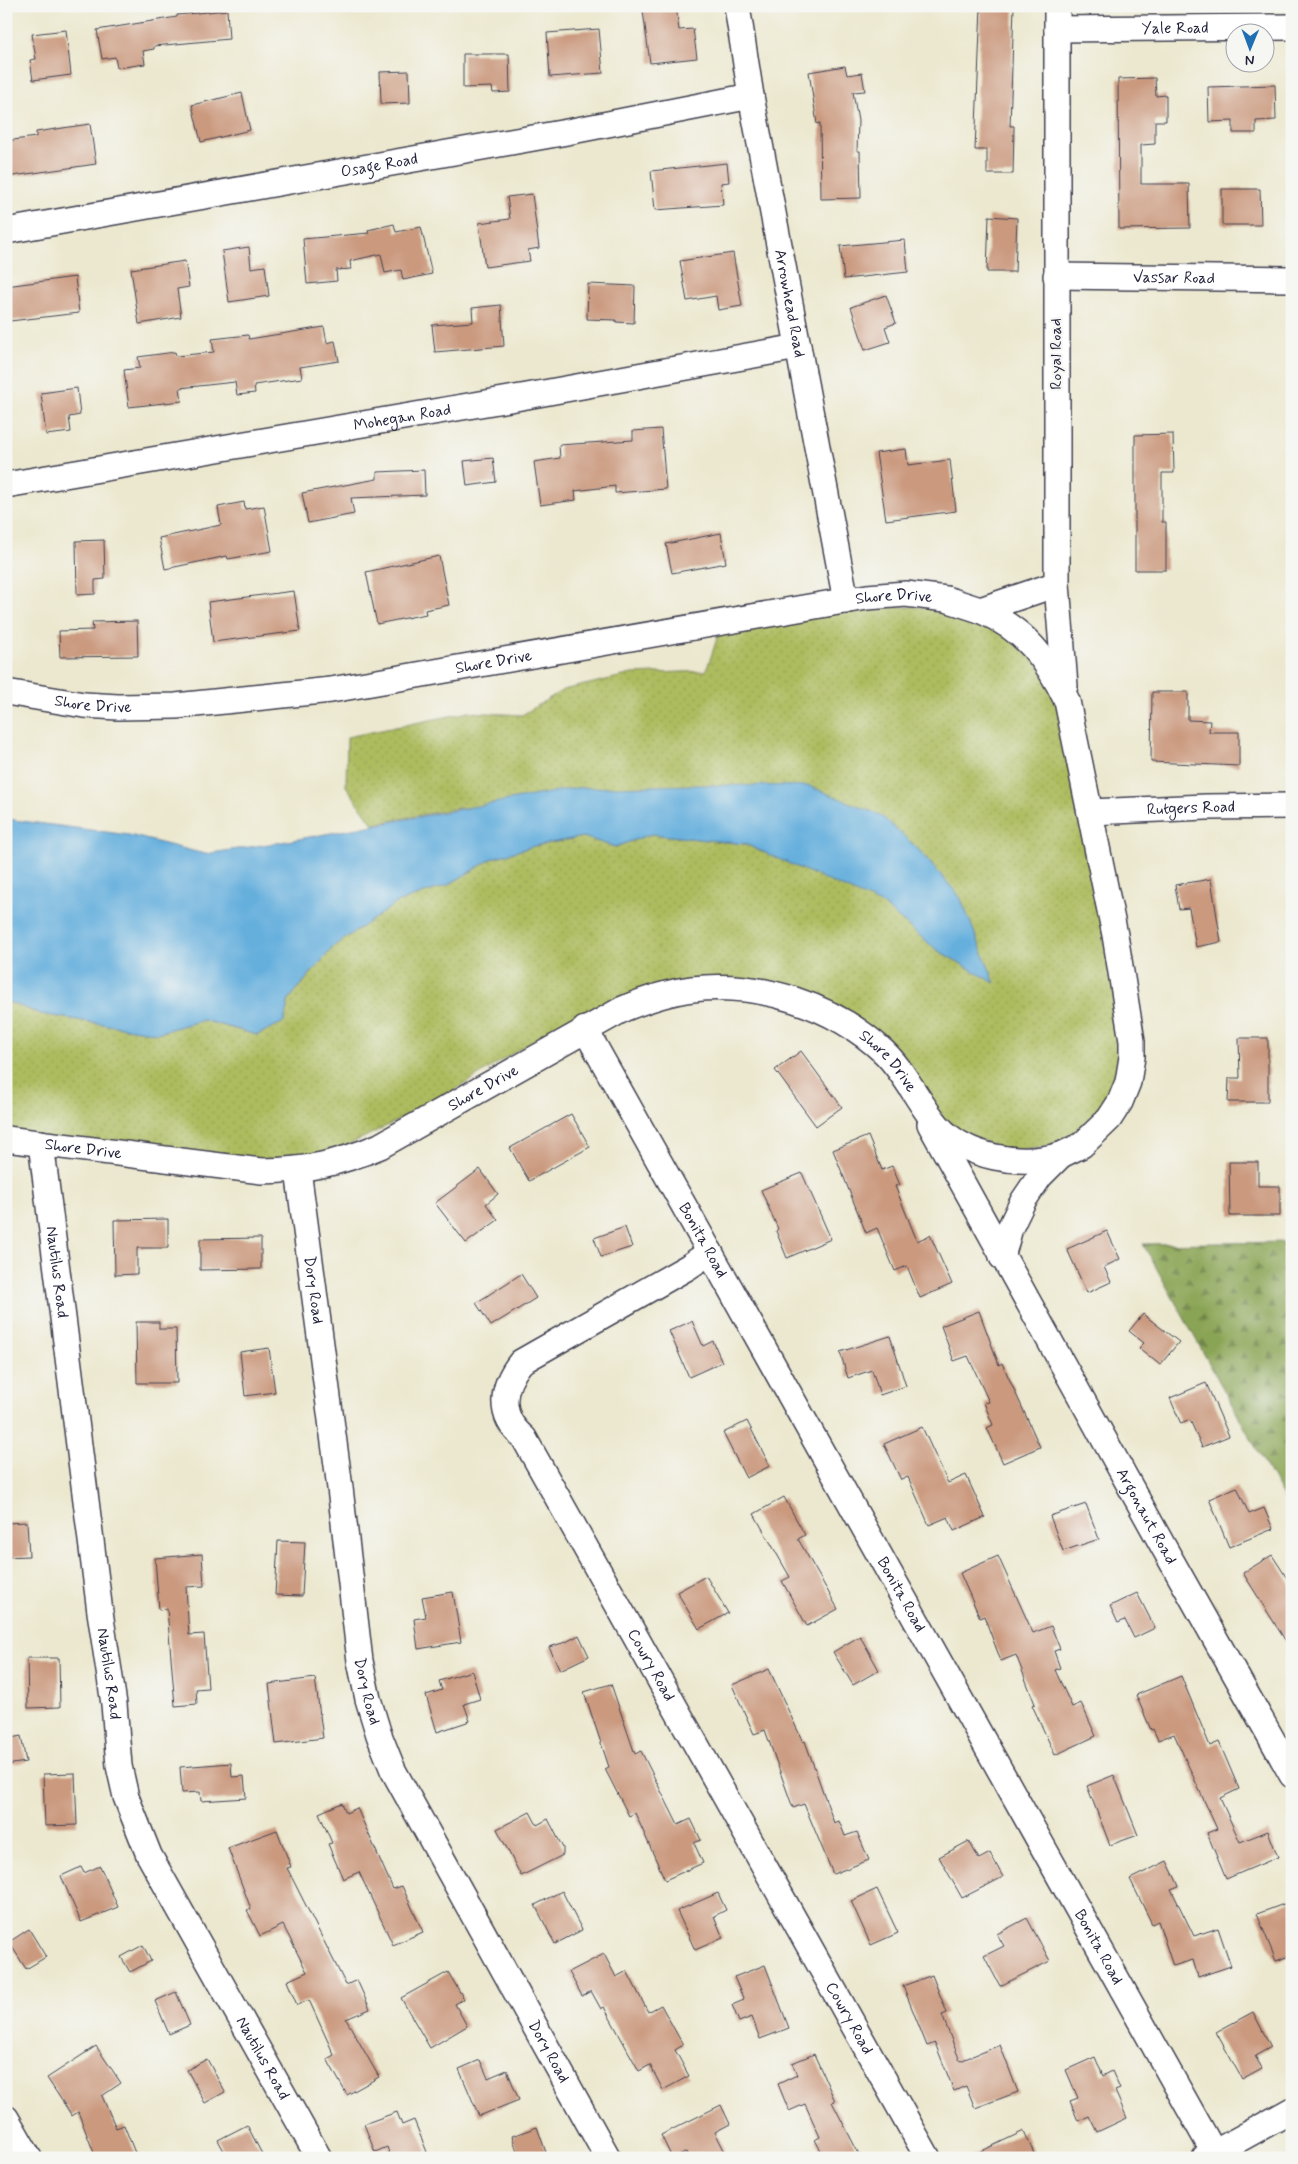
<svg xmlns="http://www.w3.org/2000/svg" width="1298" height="2164" font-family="Mynerve,sans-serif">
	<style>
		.grass { fill: url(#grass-dots); stroke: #686f4c }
		.forest { fill: url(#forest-firs); stroke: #566348 }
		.water { fill: #65afdd; stroke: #44688c }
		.building { fill: #ca997e }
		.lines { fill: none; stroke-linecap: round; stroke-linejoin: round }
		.minor-casing { stroke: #404051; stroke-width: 28 }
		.minor { stroke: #fff; stroke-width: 25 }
		.labels { text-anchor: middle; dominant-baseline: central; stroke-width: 4.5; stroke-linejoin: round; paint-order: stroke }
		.street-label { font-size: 16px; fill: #22223b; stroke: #f6f6f2 }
	</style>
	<defs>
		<pattern id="grass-dots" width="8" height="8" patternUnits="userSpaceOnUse" patternTransform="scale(1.25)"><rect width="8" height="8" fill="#adbc5e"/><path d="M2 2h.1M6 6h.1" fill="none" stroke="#95a153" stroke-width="1.8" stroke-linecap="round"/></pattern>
		<pattern id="forest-firs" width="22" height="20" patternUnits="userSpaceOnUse" patternTransform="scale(1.25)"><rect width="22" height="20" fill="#8aa455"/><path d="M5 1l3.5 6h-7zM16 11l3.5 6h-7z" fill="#708548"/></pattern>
	</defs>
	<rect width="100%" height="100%" fill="#f6f6f2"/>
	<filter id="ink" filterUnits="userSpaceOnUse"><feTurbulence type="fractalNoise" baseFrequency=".02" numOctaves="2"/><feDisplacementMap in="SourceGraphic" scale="10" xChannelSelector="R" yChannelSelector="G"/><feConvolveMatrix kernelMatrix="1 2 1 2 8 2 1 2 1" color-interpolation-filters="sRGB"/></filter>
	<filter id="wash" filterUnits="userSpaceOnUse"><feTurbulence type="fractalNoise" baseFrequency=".0096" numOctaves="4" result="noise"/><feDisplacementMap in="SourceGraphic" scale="20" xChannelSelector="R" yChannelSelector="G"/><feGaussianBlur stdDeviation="1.12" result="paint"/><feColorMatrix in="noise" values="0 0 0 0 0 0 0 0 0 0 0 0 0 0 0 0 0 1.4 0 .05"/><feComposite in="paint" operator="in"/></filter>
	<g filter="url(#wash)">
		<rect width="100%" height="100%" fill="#ece8cf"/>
		<!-- grass -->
		<path class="grass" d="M802,605L974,608L1055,667L1132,1070L1085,1140L1008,1152L948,1125L904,1069L749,982L564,1021L441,1099L306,1166L6,1139V1001L41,1014L157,1033L203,1020L257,1035L283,1022L289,999L334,946L398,902L448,885L493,858L534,846L583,837L615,847L651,834L745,844L884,905L937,950L994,982L960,897L916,847L880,815L458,808L373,824L346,786L347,737L469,712L522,715L563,690L632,674L706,671L723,621Z"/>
		<!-- forest -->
		<path class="forest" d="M1292,1242V1513L1143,1244Z"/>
		<!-- water -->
		<path class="water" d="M692,785L809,786L880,815L916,847L960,897L995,983L937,950L883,905L745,844L651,834L615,847L583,837L534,846L493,858L448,885L398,902L334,946L289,999L284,1022L257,1035L203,1020L157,1033L41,1014L6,1001V819L129,835L205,854L282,842L575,788Z"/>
		<g id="blocks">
			<!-- building -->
			<path class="building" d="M981,6H1014L1010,126H1014L1013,174H987V150H975Z
				M676,7L679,30L693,29L697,58L650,63L643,11Z
				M227,10L229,39L154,46V49L143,51L145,64L117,68L115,57L102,59L97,30L177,17V15Z
				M599,29L603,73L550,77L547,33Z
				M66,30L71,75L33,80L30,60L36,59L32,34Z
				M463,54H509L510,92L493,93L492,87L463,88Z
				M845,66L847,75L862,73L865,91L853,92L858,121L857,151H860L861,198L821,199L820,123L817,124L809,72Z
				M409,71L410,103L381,104L380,72Z
				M1155,78L1156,96L1166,95V121H1155V144L1141,145V184H1189L1190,228L1119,229L1118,79Z
				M1275,85L1276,120L1256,121V133H1233V121L1209,122L1208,87Z
				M242,93L250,130L201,142L192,105Z
				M90,124L96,164L6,177V141L36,137V132Z
				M727,163L729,182L721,183L723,205L655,210L651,171Z
				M1222,189H1260L1261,225H1222Z
				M532,194L539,248L528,250L530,261L485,267L479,223L510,219L507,197Z
				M989,216L1017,218L1015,272H987Z
				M394,224L396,232L421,227L432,274L403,280L401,270L385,273L381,254L350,261L351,269L336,270L337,281L307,284L303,239L369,233L368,230Z
				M905,240L908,272L844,279L840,246Z
				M249,247L251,268L265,266L269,296L229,302L222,251Z
				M733,253L742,306L718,310L716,296L687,301L680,261Z
				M185,261L189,287L177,289L181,317L139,324L131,269Z
				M75,277L79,313L10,321L6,286Z
				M588,284L635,286L634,323L616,322V320L587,319Z
				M886,295L896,323L885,327L890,342L865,350L851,307Z
				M501,305L504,346L435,352L432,325L473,322L472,308Z
				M324,327L327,343L335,341L339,361L300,367L302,378L254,385L255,393L237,395L235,382L180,388L182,401L129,407L124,370L140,368L138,357L175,352L176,356L214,352L212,339L248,335L249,339Z
				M77,388L80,415L69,417L71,432L46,435L41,393Z
				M661,429L666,489L615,493V486L575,491L576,500L540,505L534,462L560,458L559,445L633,440V431Z
				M1173,434L1174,473H1162V522H1166V570H1135V435Z
				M906,449L908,465L950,460L956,511L886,520L876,453Z
				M493,458L496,482L467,486L464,461Z
				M424,470L425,495L351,498L354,514L308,523L302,493L377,479V472Z
				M244,502L245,509L264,506L272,551L228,559L227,556L165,569L159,538L221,525L218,507Z
				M721,533L726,563L672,573L666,544Z
				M104,540L105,579L95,580V594L77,595L76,541Z
				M439,556L449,605L425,610L426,614L377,624L366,572Z
				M294,591L300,631L213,642L208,602Z
				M137,621L138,656L60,657L59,631L93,630L92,622Z
				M1152,692H1188V720L1210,721L1209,732H1239V766L1151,762Z
				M1211,879L1221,942L1196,947L1189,908L1179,909L1175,885Z
				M1239,1038H1268V1102H1228L1229,1078H1240Z
				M801,1051L842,1107L816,1126L775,1070Z
				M571,1114L590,1147L529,1181L510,1148Z
				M868,1136L882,1170L892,1166L900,1185L895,1186L917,1241L930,1235L952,1284L920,1298L907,1266L895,1271L877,1228L866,1233L833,1150Z
				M1229,1162H1258V1186H1280V1216H1230Z
				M480,1169L498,1194L486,1204L498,1220L466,1243L435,1203Z
				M802,1173L831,1239L787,1258L776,1231L778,1229L761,1190Z
				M168,1219V1248H137V1274L115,1275L114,1220Z
				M625,1227L632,1247L601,1257L594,1238Z
				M1107,1231L1120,1259L1104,1267L1111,1282L1087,1293L1067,1249Z
				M261,1238V1269L200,1270V1239Z
				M521,1274L536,1298L491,1326L476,1303Z
				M979,1311L999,1365L1002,1363L1040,1447L1003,1463L987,1428L993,1425L984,1403L989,1402L968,1356L954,1361L941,1326Z
				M1143,1314L1179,1342L1160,1365L1139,1348L1144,1343L1129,1331Z
				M692,1321L703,1346L713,1341L722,1362L689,1377L669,1331Z
				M136,1322H159V1329H176L177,1383H137Z
				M890,1336L906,1386L880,1395L872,1370L848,1378L840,1352Z
				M269,1348L275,1392L245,1396L240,1352Z
				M1206,1383L1229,1436L1202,1447L1190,1420L1181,1424L1170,1398Z
				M747,1421L770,1466L746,1478L723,1433Z
				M922,1427L948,1483L966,1475L985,1517L954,1531L948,1517L929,1525L908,1477L901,1480L884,1444Z
				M1237,1487L1249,1514L1264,1508L1273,1529L1229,1547L1209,1499Z
				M784,1497L805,1535L798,1539L838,1609L807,1626L782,1581L790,1577L754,1514Z
				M1086,1504L1099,1539L1063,1551L1050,1516Z
				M27,1522L29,1556L6,1557V1523Z
				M278,1541L305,1542L302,1596L275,1595Z
				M202,1554L204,1586L186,1587L189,1635L204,1634L208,1688L196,1689L197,1704L175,1706L167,1609L159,1610L155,1558Z
				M1272,1555L1292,1586V1651L1243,1573Z
				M998,1556L1033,1633L1051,1626L1060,1649L1054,1651L1060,1668L1055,1670L1072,1707L1081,1703L1096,1736L1055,1755L1032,1705L1035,1704L1016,1655L1001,1661L984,1616L980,1618L960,1573Z
				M706,1576L728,1613L699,1629L677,1592Z
				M453,1592L461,1642L418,1649L414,1619L426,1617L422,1597Z
				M1137,1593L1155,1628L1134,1638L1125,1620L1118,1623L1110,1606Z
				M579,1635L589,1656L560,1670L549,1647L566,1642Z
				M860,1636L879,1670L853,1685L833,1652Z
				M27,1658H59L60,1707L28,1708Z
				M769,1669L803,1742L805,1741L834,1823L839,1821L845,1836L857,1832L869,1860L833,1874L804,1804L793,1808L765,1730L754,1734L732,1685Z
				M472,1671L480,1699L464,1704L470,1721L437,1732L426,1695L442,1690L439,1681Z
				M1181,1676L1210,1746L1219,1742L1239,1789L1220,1798L1240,1842L1268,1831L1278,1857L1226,1879L1207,1833L1217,1829L1174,1734L1158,1740L1153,1729L1151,1730L1136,1695Z
				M315,1678L323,1738L276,1744L269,1684Z
				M611,1684L635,1754L641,1751L678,1825L691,1819L701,1840L694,1843L703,1863L665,1880L635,1813L629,1816L605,1769L609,1767L584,1692Z
				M21,1736L26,1762L6,1765V1739Z
				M231,1763L232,1777L244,1776L246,1798L201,1801L200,1792L182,1793L180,1767Z
				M75,1773L77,1825L45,1826L43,1774Z
				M1114,1775L1138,1835L1110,1845L1087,1786Z
				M342,1803L346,1813L357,1808L393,1889L402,1886L423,1932L393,1945L359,1872L343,1879L328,1844L332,1843L319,1813Z
				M530,1812L537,1825L548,1819L563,1848V1855L521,1876L497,1829Z
				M277,1830L291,1867L287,1868L346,1985L357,1980L370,2009L346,2019L379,2077L347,2095L327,2059L334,2055L309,2000L297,2005L287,1981L307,1972L283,1925L260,1936L247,1910L251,1909L228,1848Z
				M969,1841L979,1859L990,1853L1003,1877L962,1898L939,1857Z
				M1167,1861L1179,1886L1171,1889L1194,1936L1218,1928L1231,1966L1198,1977L1193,1960L1173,1966L1158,1921L1152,1924L1130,1879Z
				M100,1866L118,1907L81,1922L61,1876L81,1867L84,1873Z
				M877,1889L898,1933L871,1945L851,1901Z
				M562,1891L582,1930L555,1944L535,1905Z
				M718,1893L726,1910L714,1916L723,1938L695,1950L677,1911Z
				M1292,1901V1955L1276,1961L1257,1914Z
				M1027,1918L1050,1961L1000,1986L984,1956L1004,1946L997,1934Z
				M29,1929L46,1957L26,1969L9,1942Z
				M143,1945L151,1961L130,1972L121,1957Z
				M604,1954L616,1977L627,1971L648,2012L661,2005L683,2045L675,2050L689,2076L663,2090L650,2065L639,2071L604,2007L601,2009L591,1991L582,1996L569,1972Z
				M765,1965L789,2028L760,2039L752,2017L739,2022L732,2005L744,2000L734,1977Z
				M448,1972L464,1999L455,2004L467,2026L430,2048L401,1998Z
				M932,1975L947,2013L942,2015L960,2061L1000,2045L1018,2092L975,2108L966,2086L954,2091L935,2043L927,2046L903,1986Z
				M176,1992L190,2025L169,2034L155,2001Z
				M1253,2012L1271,2047L1255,2056L1262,2068L1242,2079L1216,2032Z
				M96,2046L121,2083L102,2096L116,2128L124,2125L137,2158H96L78,2112L72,2116L47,2078Z
				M814,2054L835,2101L832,2102L861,2158H825L815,2140L820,2137L805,2104L789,2111L778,2084L797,2075L792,2063Z
				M1095,2057L1103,2076L1112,2071L1120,2089L1115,2091L1127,2118L1097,2132L1089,2116L1078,2121L1070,2101L1078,2098L1066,2070Z
				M207,2059L225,2092L205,2103L187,2070Z
				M480,2060L488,2078L507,2070L519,2100L479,2116L459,2069Z
				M721,2105L730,2124L715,2132L728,2158H689L686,2152L672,2158L661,2135Z
				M397,2112L402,2125L414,2120L427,2152L412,2158H391L387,2147L375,2152L364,2124Z
				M247,2125L264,2158H228L218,2140Z
				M537,2127L548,2158H519L512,2136Z
				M1024,2131L1036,2158H967Z"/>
		</g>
	</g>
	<g filter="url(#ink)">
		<use href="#blocks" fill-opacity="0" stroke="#404051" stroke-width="1"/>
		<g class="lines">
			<defs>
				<g id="minor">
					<path id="s1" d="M737,6L751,96L846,601"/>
					<path d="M1057,6V584L1065,686"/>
					<path id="s2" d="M1057,29L1292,27"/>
					<path id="s3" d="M6,231L567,132L751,96"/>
					<path id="s4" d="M1056,276L1292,279"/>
					<path id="s5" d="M6,485L527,396L798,347"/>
					<path d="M980,610C1025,630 1046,657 1067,701L1115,935L1132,1041V1057L1128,1082L1120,1102L1109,1119L1082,1145L1061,1155L1040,1176L1023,1201L1010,1228L1002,1257"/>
					<path id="s6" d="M6,692L84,705L118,707L176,706L331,690L867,597L906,594L946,599L980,610L1057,584"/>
					<path id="s7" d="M1090,812L1206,807L1292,806"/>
					<path id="s8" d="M585,1029L1217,2158"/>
					<path id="s9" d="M930,1124L1163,1546L1292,1775"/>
					<path id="s10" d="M6,1139L262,1171C308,1170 337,1164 380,1146L623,1009C645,1000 668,992 692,989C759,981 834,1005 884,1052C906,1073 918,1103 938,1126C966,1158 1021,1167 1061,1155"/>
					<path id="s11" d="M41,1143L100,1612L114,1704L119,1766L126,1797L149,1855L319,2158"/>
					<path id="s12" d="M298,1170L340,1488L360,1661L368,1699L379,1735L393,1770L608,2158"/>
					<path id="s13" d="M710,1252L688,1267L521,1362C501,1387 497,1416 524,1438L928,2158"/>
					<path d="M6,2118L29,2158"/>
					<path d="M1205,2158L1292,2110"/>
				</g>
			</defs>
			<!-- minor casing -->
			<use href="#minor" class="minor-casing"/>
			<!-- minor -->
			<use href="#minor" class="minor"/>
		</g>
	</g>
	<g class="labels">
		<!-- street labels -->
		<g class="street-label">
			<text stroke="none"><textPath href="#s2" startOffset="118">Yale Road</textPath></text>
			<text stroke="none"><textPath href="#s3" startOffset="379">Osage Road</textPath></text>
			<text stroke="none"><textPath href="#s4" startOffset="118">Vassar Road</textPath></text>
			<text stroke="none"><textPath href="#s1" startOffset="302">Arrowhead Road</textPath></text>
			<text transform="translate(1056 354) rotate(-90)">Royal Road</text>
			<text stroke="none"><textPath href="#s5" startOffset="402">Mohegan Road</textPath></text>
			<text stroke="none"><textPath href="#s6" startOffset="898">Shore Drive</textPath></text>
			<text stroke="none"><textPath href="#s6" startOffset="492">Shore Drive</textPath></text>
			<text stroke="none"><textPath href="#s6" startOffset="88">Shore Drive</textPath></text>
			<text stroke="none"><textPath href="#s7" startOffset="101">Rutgers Road</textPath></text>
			<text stroke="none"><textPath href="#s10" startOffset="948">Shore Drive</textPath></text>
			<text stroke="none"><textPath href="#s10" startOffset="498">Shore Drive</textPath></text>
			<text stroke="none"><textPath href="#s10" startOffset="78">Shore Drive</textPath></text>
			<text stroke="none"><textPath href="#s8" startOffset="242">Bonita Road</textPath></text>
			<text stroke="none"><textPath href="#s11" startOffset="130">Nautilus Road</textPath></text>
			<text stroke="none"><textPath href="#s12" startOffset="121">Dory Road</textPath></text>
			<text stroke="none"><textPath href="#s9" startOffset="448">Argonaut Road</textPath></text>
			<text stroke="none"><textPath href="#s8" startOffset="648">Bonita Road</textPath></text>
			<text stroke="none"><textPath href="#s13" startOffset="565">Cowry Road</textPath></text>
			<text stroke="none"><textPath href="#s11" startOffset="535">Nautilus Road</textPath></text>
			<text stroke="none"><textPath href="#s12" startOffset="526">Dory Road</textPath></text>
			<text stroke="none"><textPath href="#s8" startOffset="1052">Bonita Road</textPath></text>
			<text stroke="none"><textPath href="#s13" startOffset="970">Cowry Road</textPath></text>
			<text stroke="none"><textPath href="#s12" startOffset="931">Dory Road</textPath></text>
			<text stroke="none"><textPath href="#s11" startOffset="955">Nautilus Road</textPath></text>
		</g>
	</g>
	<!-- margin -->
	<rect width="1298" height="2164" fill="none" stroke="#f6f6f2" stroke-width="25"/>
	<!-- north arrow -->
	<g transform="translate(1250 48) rotate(181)"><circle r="24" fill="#f6f6f2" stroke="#a1a1a9"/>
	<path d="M0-4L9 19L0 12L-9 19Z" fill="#1f6fb2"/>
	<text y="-8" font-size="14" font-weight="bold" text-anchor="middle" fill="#22223b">N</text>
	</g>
</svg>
